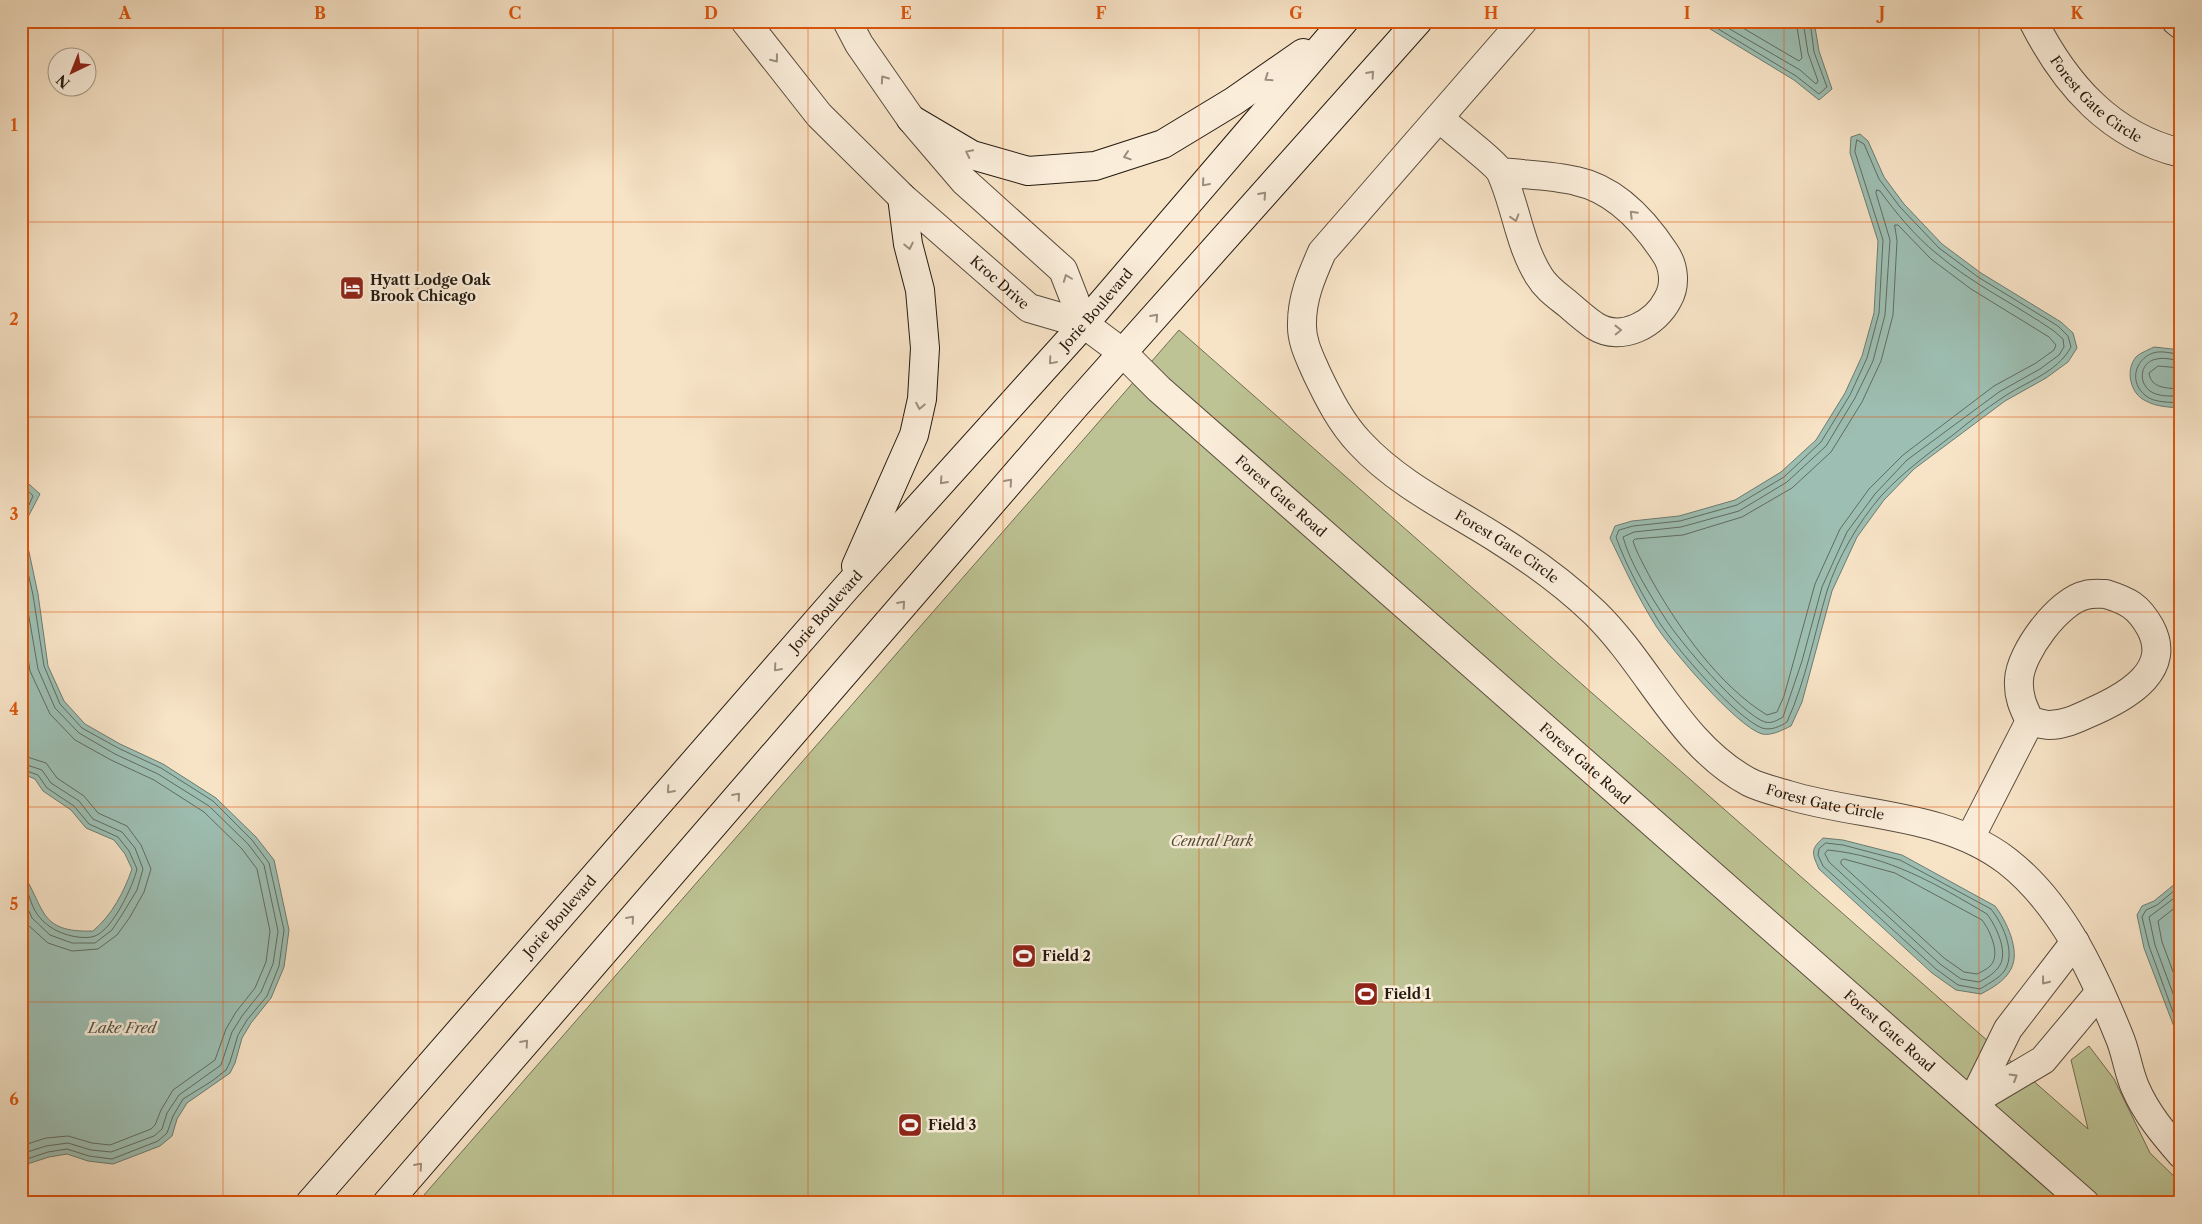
<svg xmlns="http://www.w3.org/2000/svg" width="2202" height="1224" font-family="'Libre Caslon Text',serif">
	<style>
		.green { fill: #bdc394; stroke: #706e52 }
		.water { fill: #9dbeb2; stroke: #6d7c71 }
		.lines { fill: none; stroke-linecap: round; stroke-linejoin: round }
		.shore { stroke: #606c60; stroke-width: 1 }
		.minor-casing { stroke: #594c3d; stroke-width: 30 }
		.secondary-casing { stroke: #241a0f; stroke-width: 30 }
		.minor { stroke: #faedda; stroke-width: 28 }
		.secondary { stroke: #faedda; stroke-width: 28 }
		.oneway { stroke: #9a8e7f }
		.grid { fill: none; stroke: #de560c; stroke-width: 1; stroke-opacity: 0.55 }
		.labels { text-anchor: middle; dominant-baseline: central; stroke-width: 5; stroke-linejoin: round; paint-order: stroke }
		.street-label { font-size: 14px; fill: #241a0f; stroke: #faedda }
		.poi-label { font-size: 14px; font-weight: bold; fill: #241a0f; stroke: #faedda; text-anchor: start }
		.park-label { font-size: 14px; font-style: italic; fill: #524d37; stroke: #faedda }
		.water-label { font-size: 15px; font-style: italic; fill: #4e5348; stroke: #faedda }
		.neatline { fill: none; stroke: #de560c; stroke-width: 2 }
		.grid-label { font-size: 16px; text-anchor: middle; font-weight: bold; fill: #de560c }
	</style>
	<rect width="100%" height="100%" fill="#f7e3c6"/>
	<filter id="stains"><feTurbulence type="fractalNoise" baseFrequency=".004" numOctaves="4"/><feColorMatrix values="0 0 0 0 .2 0 0 0 0 .09 0 0 0 0 .02 0 0 0 .5 -.17"/></filter>
	<radialGradient id="worn" r=".72"><stop offset=".6" stop-color="#630" stop-opacity="0"/><stop offset="1" stop-color="#630" stop-opacity=".3"/></radialGradient>
	<!-- green -->
	<path class="green" d="M1179,330L2088,1129L2071,1060L2089,1046L2114,1079L2150,1153L2181,1183V1203H417Z"/>
	<!-- water -->
	<path class="water" d="M1697,21H1814L1819,51L1832,89L1819,100L1794,80Z
		M1860,134L1868,141L1884,177L1904,204L1942,244L1981,273L2061,322L2073,333L2077,348L2068,362L2046,378L2005,401L1914,469L1884,500L1857,537L1832,591L1802,702L1791,726C1782,730 1772,736 1762,734C1736,726 1671,649 1656,626C1638,598 1624,567 1610,538L1615,526L1632,521L1679,516L1735,500L1781,472L1816,440L1845,393L1862,356L1874,313L1878,241L1850,153L1851,137Z
		M2154,347L2181,350V408C2169,407 2157,407 2146,401C2130,394 2125,370 2136,357C2140,353 2148,350 2154,347Z
		M21,477L40,494L28,517L26,538L38,594L48,666L64,701L85,724L120,744L163,764L216,798L256,837L274,860L289,930L284,967L271,998L251,1023L242,1038L235,1063L230,1073L187,1103L177,1119L172,1136L160,1146L113,1164L88,1161L67,1154L49,1157L21,1166V871C46,907 37,933 93,931C112,915 124,892 132,869L125,854L114,840L86,828L71,810L43,791L35,779L21,773Z
		M1823,838L1843,840L1902,855L1995,906C2006,920 2021,951 2011,969C2005,981 1992,988 1981,994L1956,990L1932,973L1819,869C1812,853 1810,850 1823,838Z
		M2181,879V1045L2144,948L2137,915L2142,906L2154,901Z"/>
	<g class="lines">
		<!-- shore -->
		<path class="shore" d="M1705,21L1796,76L1819,94L1827,87L1814,52L1810,21
			M1716,21L1800,70L1816,84L1818,81L1808,53L1803,21
			M1731,21L1799,61L1802,58L1796,21
			M1857,140L1864,144L1879,179L1900,207L1939,248L1978,277L2058,326L2068,336L2071,347C2057,373 2025,382 2002,398C1985,409 1969,422 1953,435C1928,454 1903,472 1881,496C1858,523 1838,557 1827,591C1814,635 1806,680 1787,722C1781,726 1771,731 1762,728C1736,718 1675,647 1659,622C1643,596 1626,566 1616,537L1619,530L1633,526L1680,521L1737,505L1784,477L1821,442L1850,395L1867,358L1879,313L1883,240L1855,152Z
			M1877,190L1880,191C1896,213 1915,236 1936,253C1972,284 2015,304 2054,331L2063,339L2064,347L2059,355L2040,369L1999,392L1907,460L1875,494L1847,532L1822,587L1802,661L1783,717C1778,720 1771,724 1765,722C1742,715 1678,640 1665,618C1650,595 1630,563 1623,537L1634,532L1681,527L1739,511L1787,482L1826,446L1855,398L1873,361L1885,315L1890,240L1876,193Z
			M1895,225H1898L1931,259L1971,289L2049,337L2056,345L2054,350L2036,363L1994,386L1903,455L1869,489L1840,529L1815,584L1784,696L1777,712L1767,715C1719,686 1678,627 1651,579C1645,567 1637,554 1633,541L1635,539L1683,535L1742,517L1792,488L1831,452L1862,402L1881,361L1893,315L1897,241Z
			M2181,354C2172,354 2162,350 2153,353C2134,360 2129,383 2146,396C2155,403 2170,402 2181,403
			M2181,361C2173,360 2165,357 2157,359C2141,361 2137,381 2150,391C2158,397 2171,396 2181,396
			M2181,368L2158,366L2149,373C2151,389 2168,388 2181,389
			M21,483L33,496L24,516L21,533
			M21,541L33,595L44,666L60,704L82,728L118,748L161,768L213,801L252,840L269,863L284,930L279,966L267,996L247,1020L238,1035L230,1062L226,1070L212,1081L183,1099L173,1116L167,1133L158,1141L112,1159L89,1156L67,1149L48,1152L21,1161
			M21,571L38,669L55,708L79,733L115,754L158,774L209,806L248,844L264,865L278,931L273,964L261,992L242,1016L232,1032L221,1065L179,1095L167,1113L162,1129L154,1136L111,1152L91,1150L68,1143L46,1146L21,1154
			M21,611L30,671L50,714L75,740L111,760L154,780L204,812L242,849L257,869L270,931L266,962L255,988L236,1012L226,1029L215,1060L173,1090L161,1110L155,1125L151,1129L110,1145L92,1143L68,1136L46,1138L21,1146
			M21,755L46,763L57,778L84,796L98,813L127,826L141,845L151,869L144,892L130,917L117,935L98,949L72,951L48,943L28,925L21,912
			M21,763L42,770L51,783L79,801L93,819L122,832L135,848L143,869L137,890L123,913L112,930L95,943H72L50,935L32,918L21,893
			M21,769L38,775L47,788L74,806L89,824L118,837L129,851L137,869C133,886 113,929 95,936C87,939 73,937 65,934C55,931 44,924 37,914C30,904 29,890 21,880
			M1826,843L1843,845L1900,860L1991,909C2002,923 2014,948 2007,966C2003,977 1989,983 1980,989L1958,985L1936,969L1823,866L1818,855L1819,849Z
			M1828,850C1889,856 1936,884 1987,914C1996,926 2008,951 2000,965C1995,973 1987,978 1979,982L1961,979L1940,964L1829,862L1825,854Z
			M1844,859L1895,873L1982,920C1989,929 1999,950 1993,962C1990,968 1983,971 1977,974L1964,972L1944,958L1841,864V861Z
			M2181,885L2157,905L2146,910L2142,917L2149,946L2181,1034
			M2181,893L2149,917L2155,945L2181,1015
			M2181,903L2158,921L2162,942L2181,993"/>
		<defs>
			<g id="minor">
				<path id="s1" d="M745,21L819,115L902,197L1029,308L1084,324L1123,353L1159,389L2085,1203"/>
				<path d="M847,21L859,44L911,119L964,181L1063,270L1084,324"/>
				<path id="s2" d="M1523,21L1322,252C1312,275 1302,297 1302,323C1301,341 1310,358 1317,374C1329,399 1341,423 1360,443C1399,485 1451,509 1498,539C1533,561 1566,585 1595,613C1650,667 1680,745 1749,782C1761,788 1775,791 1788,795C1860,817 1945,813 2007,861C2062,904 2093,972 2119,1036C2126,1052 2128,1071 2135,1087C2146,1113 2163,1133 2181,1154"/>
				<path id="s3" d="M2033,21C2065,84 2110,136 2181,153"/>
				<path d="M2176,21L2181,25"/>
				<path d="M1439,118C1450,128 1497,164 1501,173C1516,206 1519,244 1539,276C1546,288 1558,296 1569,305C1577,312 1586,320 1595,326C1622,343 1656,323 1668,299C1676,285 1674,266 1665,253C1644,221 1614,189 1576,181C1551,175 1525,175 1501,172"/>
				<path d="M2106,594C2128,601 2138,606 2150,627C2173,669 2129,695 2096,710C2080,717 2066,725 2049,725C2043,725 2036,722 2030,721C2023,707 2018,696 2019,680C2020,653 2059,600 2086,595C2092,593 2099,594 2106,594Z"/>
				<path d="M1970,838L2030,721"/>
				<path d="M1972,1102L2008,1029L2075,942"/>
				<path d="M1972,1102L2043,1060L2100,992"/>
			</g>
			<g id="secondary">
				<path d="M911,119L972,155L1028,171L1095,166L1163,144L1234,101L1303,53"/>
				<path d="M856,566L914,435L922,399L925,348L920,290L908,244L902,197"/>
				<path id="s4" d="M310,1203L846,588L1084,324L1344,21"/>
				<path d="M387,1203L1075,406L1418,21"/>
			</g>
		</defs>
		<!-- minor casing -->
		<use href="#minor" class="minor-casing"/>
		<!-- secondary casing -->
		<use href="#secondary" class="secondary-casing"/>
		<!-- minor -->
		<use href="#minor" class="minor"/>
		<!-- secondary -->
		<use href="#secondary" class="secondary"/>
	</g>
	<!-- one-way arrows -->
	<defs><path id="oneway-chevron" d="M-2-3.5L2.5 0L-2 3.5" fill="none" stroke-width="1.6" stroke-linecap="round" stroke-linejoin="round" transform="scale(1.25)"/></defs>
	<g class="oneway">
		<use href="#oneway-chevron" transform="translate(775 59) rotate(52)"/>
		<use href="#oneway-chevron" transform="translate(1371 74) rotate(-48)"/>
		<use href="#oneway-chevron" transform="translate(1268 78) rotate(145)"/>
		<use href="#oneway-chevron" transform="translate(884 79) rotate(-125)"/>
		<use href="#oneway-chevron" transform="translate(969 153) rotate(-154)"/>
		<use href="#oneway-chevron" transform="translate(1127 156) rotate(162)"/>
		<use href="#oneway-chevron" transform="translate(1205 183) rotate(131)"/>
		<use href="#oneway-chevron" transform="translate(1263 195) rotate(-48)"/>
		<use href="#oneway-chevron" transform="translate(1633 214) rotate(-135)"/>
		<use href="#oneway-chevron" transform="translate(1515 218) rotate(73)"/>
		<use href="#oneway-chevron" transform="translate(909 246) rotate(78)"/>
		<use href="#oneway-chevron" transform="translate(1067 278) rotate(-111)"/>
		<use href="#oneway-chevron" transform="translate(1155 317) rotate(-48)"/>
		<use href="#oneway-chevron" transform="translate(1618 330) rotate(-1)"/>
		<use href="#oneway-chevron" transform="translate(1052 361) rotate(131)"/>
		<use href="#oneway-chevron" transform="translate(920 406) rotate(101)"/>
		<use href="#oneway-chevron" transform="translate(943 481) rotate(132)"/>
		<use href="#oneway-chevron" transform="translate(1009 482) rotate(-49)"/>
		<use href="#oneway-chevron" transform="translate(902 604) rotate(-49)"/>
		<use href="#oneway-chevron" transform="translate(777 668) rotate(131)"/>
		<use href="#oneway-chevron" transform="translate(670 790) rotate(131)"/>
		<use href="#oneway-chevron" transform="translate(737 796) rotate(-49)"/>
		<use href="#oneway-chevron" transform="translate(631 919) rotate(-49)"/>
		<use href="#oneway-chevron" transform="translate(2045 981) rotate(128)"/>
		<use href="#oneway-chevron" transform="translate(525 1043) rotate(-49)"/>
		<use href="#oneway-chevron" transform="translate(2014 1077) rotate(-31)"/>
		<use href="#oneway-chevron" transform="translate(419 1166) rotate(-49)"/>
	</g>
	<!-- grid -->
	<path class="grid" d="M223,21V1203M418,21V1203M613,21V1203M808,21V1203M1003,21V1203M1199,21V1203M1394,21V1203M1589,21V1203M1784,21V1203M1979,21V1203M21,222H2181M21,417H2181M21,612H2181M21,807H2181M21,1002H2181"/>
	<!-- icons -->
	<defs>
		<symbol id="hotel-square" viewBox="-11 -11 22 22"><rect x="-9" y="-9" width="18" height="18" rx="4" fill="#8f2418" stroke="#faedda"/><path d="M-6-4.5h1.5V1H6V5H4.5V3h-9V5H-6ZM-4 0a1.8 1.8 0 1 1 3.6 0ZM.5 0V-2.5h3Q6-2.5 6 0Z" fill="#fff"/></symbol>
		<symbol id="stadium-square" viewBox="-11 -11 22 22"><rect x="-9" y="-9" width="18" height="18" rx="4" fill="#8f2418" stroke="#faedda"/><path d="M0-5a6.5 5 0 1 0 0 10a6.5 5 0 1 0 0-10ZM-3.5-1.8h7v3.6h-7Z" fill="#fff"/></symbol>
	</defs>
	<g fill-rule="evenodd">
		<use href="#hotel-square" x="338" y="274" width="28" height="28"/>
		<use href="#stadium-square" x="1010" y="942" width="28" height="28"/>
		<use href="#stadium-square" x="1352" y="980" width="28" height="28"/>
		<use href="#stadium-square" x="896" y="1111" width="28" height="28"/>
	</g>
	<g class="labels">
		<!-- street labels -->
		<g class="street-label">
			<text stroke="none"><textPath href="#s3" startOffset="102">Forest Gate Circle</textPath></text>
			<text stroke="none"><textPath href="#s1" startOffset="366">Kroc Drive</textPath></text>
			<text stroke="none"><textPath href="#s4" startOffset="1190">Jorie Boulevard</textPath></text>
			<text stroke="none"><textPath href="#s1" startOffset="724">Forest Gate Road</textPath></text>
			<text stroke="none"><textPath href="#s2" startOffset="696">Forest Gate Circle</textPath></text>
			<text stroke="none"><textPath href="#s4" startOffset="785">Jorie Boulevard</textPath></text>
			<text stroke="none"><textPath href="#s1" startOffset="1129">Forest Gate Road</textPath></text>
			<text stroke="none"><textPath href="#s2" startOffset="1116">Forest Gate Circle</textPath></text>
			<text stroke="none"><textPath href="#s4" startOffset="380">Jorie Boulevard</textPath></text>
			<text stroke="none"><textPath href="#s1" startOffset="1534">Forest Gate Road</textPath></text>
		</g>
		<!-- poi labels -->
		<g class="poi-label">
			<text x="370" y="280">Hyatt Lodge Oak<tspan x="370" dy="16">Brook Chicago</tspan></text>
			<text x="1042" y="956">Field 2</text>
			<text x="1384" y="994">Field 1</text>
			<text x="928" y="1125">Field 3</text>
		</g>
		<!-- park labels -->
		<g class="park-label">
			<text x="1212" y="841">Central Park</text>
		</g>
		<!-- water labels -->
		<g class="water-label">
			<text x="122" y="1027">Lake Fred</text>
		</g>
	</g>
	<!-- margin -->
	<rect width="2202" height="1224" fill="none" stroke="#f7e3c6" stroke-width="55"/>
	<!-- north arrow -->
	<g transform="translate(72 72) rotate(223)"><circle r="24" fill="#faedda" stroke="#a49989"/>
	<path d="M0-4L9 19L0 12L-9 19Z" fill="#8f2418"/>
	<text y="-8" font-size="14" font-weight="bold" text-anchor="middle" fill="#241a0f">N</text>
	</g>
	<rect x="28" y="28" width="2146" height="1168" class="neatline"/>
	<g class="grid-label">
		<text x="125" y="19">A</text>
		<text x="320" y="19">B</text>
		<text x="515" y="19">C</text>
		<text x="711" y="19">D</text>
		<text x="906" y="19">E</text>
		<text x="1101" y="19">F</text>
		<text x="1296" y="19">G</text>
		<text x="1491" y="19">H</text>
		<text x="1687" y="19">I</text>
		<text x="1882" y="19">J</text>
		<text x="2077" y="19">K</text>
		<text x="14" y="131">1</text>
		<text x="14" y="325">2</text>
		<text x="14" y="520">3</text>
		<text x="14" y="715">4</text>
		<text x="14" y="910">5</text>
		<text x="14" y="1105">6</text>
	</g>
	<rect width="100%" height="100%" filter="url(#stains)"/>
	<rect width="100%" height="100%" fill="url(#worn)"/>
</svg>
